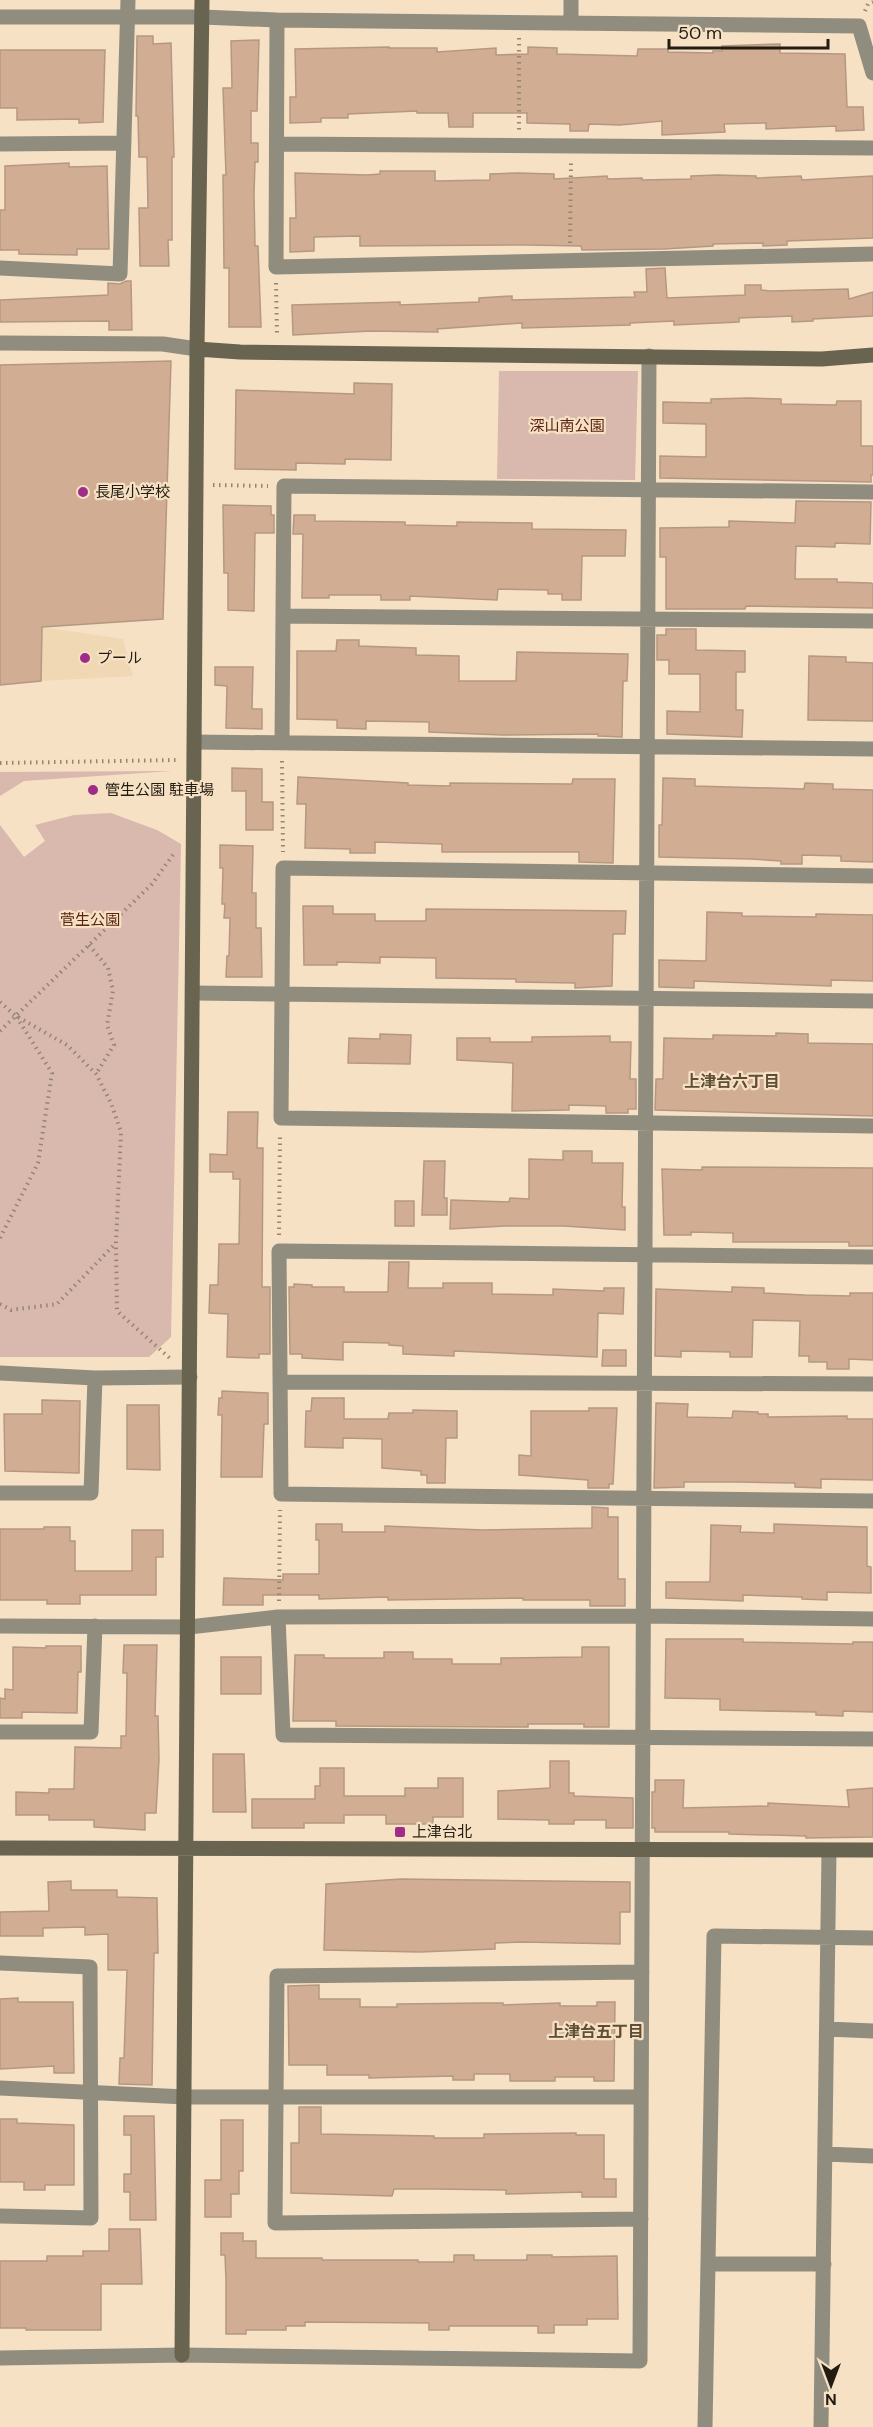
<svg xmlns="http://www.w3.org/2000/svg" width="873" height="2427" font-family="'DM Sans','Noto Sans JP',sans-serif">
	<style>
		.built { fill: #f1d8b4 }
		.green { fill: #d9b8ad }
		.building { fill: #d1ad93; stroke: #b59883; stroke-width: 1.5 }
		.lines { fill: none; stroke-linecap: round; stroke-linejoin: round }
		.path { stroke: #958671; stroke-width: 4; stroke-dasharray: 1.5 4.5; stroke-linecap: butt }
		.street { stroke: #908d7f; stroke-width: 15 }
		.secondary { stroke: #686450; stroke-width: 15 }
		.poi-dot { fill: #9f2c87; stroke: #f6e1c4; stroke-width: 2 }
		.labels { text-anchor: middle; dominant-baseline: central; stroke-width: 4.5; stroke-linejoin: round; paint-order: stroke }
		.park-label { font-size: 15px; fill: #5a2312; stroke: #f6e1c4 }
		.poi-label { font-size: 15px; fill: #231c11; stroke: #f6e1c4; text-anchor: start }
		.neighbourhood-label { font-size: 16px; font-weight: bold; fill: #5f4e35; stroke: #f6e1c4 }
	</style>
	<rect width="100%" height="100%" fill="#f6e1c4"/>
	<!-- built -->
	<path class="built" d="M42,627L123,639L133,676L41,681Z"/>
	<!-- green -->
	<path class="green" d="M499,371H638L635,480L497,479Z
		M172,771L24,781L0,796V772Z
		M111,813L157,830L181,844L171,1337L149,1357H0V825L24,857L45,841L35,825L74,815Z"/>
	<!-- building -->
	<path class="building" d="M137,36H153V44L171,43L174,157H172V240H168L169,266H140L139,208H148L147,157H139L138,116H136Z
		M259,40L257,111H251V143H258V162H255L254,194L255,246H258L261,327H229V268H224L223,175H226L223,88H232L231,41Z
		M780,44V53L845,54L847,107H863L864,130L836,131V126L766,129V123L724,124L725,132L662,135V121L620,125L589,124L588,131H570V124L527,123V113H473V127H449L448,113H417V111L348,114V118H321V122L290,123V97H296L295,49L389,47V48H437V52L496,48V55L528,54V47L557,48V54L637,56L638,49H668V52L713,53V51H722V46Z
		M0,50H105L103,122L79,123V119L17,120V108H0Z
		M69,163V167L107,166L109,249H77V255L19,254V250H0V210H5V166Z
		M380,171H435V181L490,180V174L518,173L554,174V179L607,176L608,179L642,178V180L691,179V176L717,175L756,176V178L801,176L802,180L873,176V238L787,241V245L763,246V243L713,244V246L664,249L582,250L581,246L527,245L360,246V236L314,237V251L290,252V218H296L295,173L367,175L380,174Z
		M665,268L667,298L745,295V285H761V290L770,291L848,289L849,299L873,292V316L813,319V321L792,322V316L739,318V322L674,325V321L630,323V325L522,328V323L437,329L438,332L371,331L293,335L292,305L400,302V305L479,302V298L512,296V300L635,297L634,292H647L646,269Z
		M126,281H131L132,330H109V321L0,322V300L108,295V283L120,284Z
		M171,361L163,619L42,627L41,681L0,685V365Z
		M354,383L392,384L391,460L345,459V464L296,463V470L235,469L236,390L354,394Z
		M749,398L781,399V404L836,405L837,401H861V446H873V475H871V482L660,478V456L706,457V424L663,423V402L711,403V399Z
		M796,501L871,502L870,544L835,543V547L796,546L795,579H837V582L871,583L873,584V608L746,606L745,609H666V557H660V528L729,527V521L795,523Z
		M223,505L271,506V515H274V533H255L254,611L228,610V573H224Z
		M294,515H315V521L405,522V525L457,526V522L532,523V529L626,530L625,556H582L581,600H562V594H548V590L498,589L497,600L410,596V600H381V595H329V598H302L303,534H293Z
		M666,629H696V650L745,651V672H736V710H743L742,737L667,734V711L700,712V674H669V660H657V635H666Z
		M337,640H359V646L416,648V655L459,656V681H516L517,652L628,654L627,681H623L622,737L598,736V734L502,735L429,732V722L366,721V729L337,728V720L297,719V651H336Z
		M809,656L846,657V662L873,663V721L808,720Z
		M215,667H253L252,709H262V729L226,728L227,686L215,685Z
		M232,768L262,769V802H273V830H246V791H232Z
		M298,777L408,783V785L450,786V783L572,784L573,779H615L613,863L579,862V852H442V844L375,842V853H350V849L305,848L306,804H297Z
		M663,778L695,779V786L804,789L805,783L833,784V789L873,790V862L841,861V856L802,855V864H781V861L751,859L659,857V825H662Z
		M220,845L253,846L252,893H256V928H261L262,977H226L227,956H229L230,918H224L225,904H222L223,868H220Z
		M303,906H333V914H375V921H426V909L626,911L625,934H613L612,986L575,988V983L516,982V979L436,978V958L380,957V963L337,962V965H304Z
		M707,912L742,913V916L816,917V914L873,915V981L831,980V986L694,981V988L659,987V960L706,961Z
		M776,1033L808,1034V1043L873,1044V1116L655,1110L656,1079H663L664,1038L713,1039V1035L776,1036Z
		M380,1034L411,1035L410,1064L348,1063L349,1038L380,1039Z
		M610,1036V1042H631L630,1079H636V1109H628V1113H606V1106L569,1105V1110L512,1111L513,1063L457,1060V1038H490V1042H532V1037Z
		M228,1112H258L257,1148H263L262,1287H270V1354H259V1358L227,1357L228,1314L209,1313L210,1285H218L219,1244H239L240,1179H233V1172H210V1154L227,1155Z
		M563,1151H592V1163H623L622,1207H625V1230L564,1226H505L450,1229L451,1200L509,1202L510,1198L529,1199V1159L563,1160Z
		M424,1161H445L444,1198H447V1215H422Z
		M702,1167L873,1168V1246H849V1242H733V1233L691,1232V1235H664L662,1169L702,1170Z
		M395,1201H414V1226H395Z
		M389,1262H409L408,1288H443V1283H492V1294L553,1295V1289L604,1291V1288H624L623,1314L598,1313L597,1357L454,1351V1356L403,1354V1346L389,1345V1343L343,1342V1360L302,1358V1354H290L289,1287H294V1284L312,1285V1287H344V1292H388Z
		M732,1287L764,1288V1293L805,1295L850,1296V1293H873V1360L849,1359V1369H827V1362H809V1356H799L800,1321L753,1320L752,1357H730V1352L681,1351V1357L655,1356L656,1289L732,1292Z
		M603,1350H626V1366H602Z
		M222,1391L268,1393V1424H264L262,1477H221L222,1415H218L219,1398H222Z
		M312,1398H344V1419H388L389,1413H413V1410L457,1411V1438H446L445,1483H427V1475H421V1471L382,1468V1439L343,1438V1448L305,1447L306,1411H311Z
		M42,1400L80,1401L79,1473L5,1471L4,1414H42Z
		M656,1403L688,1404L687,1417L732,1418L733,1411L758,1412V1414H768V1417L847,1416V1419H873V1480L821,1479V1488L795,1487V1483L740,1482H684V1487L654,1488Z
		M127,1405H159L160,1470L127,1469Z
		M589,1408H617L613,1484H609V1488H588V1480L519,1475V1455L531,1456V1411H589Z
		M592,1507L608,1508V1517H618V1579H625V1606H590V1600H523V1598L388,1600V1597L319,1599V1595H263V1605H223L224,1578L283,1580V1574H319V1540H316V1524H342V1532H385V1526L483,1530L592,1528Z
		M774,1524L867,1527V1566L871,1567V1593L827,1592V1600L802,1599V1597L743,1595V1601L666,1598V1582H710L711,1525L741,1526L740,1532L774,1533Z
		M44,1527H70V1541H75V1571H132V1530H163V1557H156V1595H80V1604H47V1600H0V1529H44Z
		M666,1639H743V1642L853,1644V1642H873V1712L843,1711V1716L816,1715V1712L720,1710V1699L665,1698Z
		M124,1645H157L155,1716H158L159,1759L156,1813H145V1830L94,1827V1820H49V1815H16V1792L49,1793V1789H74L75,1747L121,1748V1736H126L127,1673H123Z
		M46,1646H81V1672H78L77,1713L22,1712V1718H0V1698L5,1699V1689L13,1690V1647L46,1648Z
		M582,1647H609V1727H584V1724H528V1727L336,1726V1721H293L295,1655H324V1658H384V1652H413V1659H452V1664H501V1658L582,1657Z
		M221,1657H261V1694H221Z
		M213,1754H244L246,1812H213Z
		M550,1761H569V1793H574V1796L633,1798V1828H606V1820H574V1824H549V1820L498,1819V1791L550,1788Z
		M320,1768H344V1796H405V1788H438V1778H463V1817H433V1824H386V1815H344V1823H304V1828H252V1799H315V1786H320Z
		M655,1780H684L683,1808L768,1806V1803L849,1807L847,1790L873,1788V1837L806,1838V1836L729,1834V1832H655V1828H652V1792H655Z
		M401,1879L630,1882V1912H620V1944L523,1942L495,1943V1949L420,1952L324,1950L326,1884Z
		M71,1881V1890H117V1897L157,1898L158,1953H154L152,2085L119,2084L120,2058H124L127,1970H108V1934L85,1935V1927L43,1928V1936H0V1912L49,1911L48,1882Z
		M319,1985V1999H360V2007H397V2004L483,2003H503V2005L560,2003V2006H597V2002H615L614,2081H594V2077H555V2081H510V2074H474V2080H453V2076L369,2078V2075H327V2065H289L288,1986Z
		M18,1998V2002H73L74,2073H54V2066L0,2069V1999Z
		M299,2107H321V2134L434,2136V2138H484V2134L576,2133V2135H604V2179H616V2197H582V2192L506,2194V2190L435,2189H394L392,2196L291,2193V2143H299Z
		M124,2116H154L156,2220H130V2192H124V2174H131V2135H124Z
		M0,2119H17V2123L74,2125V2185H45V2190H24V2182H0Z
		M221,2120H243V2171H239V2194H231V2217H205V2180H221Z
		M109,2229H140L142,2284H101V2330H26V2328H0V2261H47V2256H83V2251H109Z
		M221,2233H243V2241H256V2258H322V2260H418V2262H454V2255H474V2260H527V2255H552V2257L617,2256L618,2319H587V2325H554V2333H538V2326H449V2330H429V2323L305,2322V2326H286V2330H246V2334H226V2280L225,2255H221Z"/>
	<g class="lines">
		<!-- path -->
		<path class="path" d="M865,11L868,4L873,2
			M519,38V130
			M570,243L571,163
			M276,283L277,335
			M213,485L268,486
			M282,761L283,852
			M0,763L176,760
			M89,945L108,968L113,991L107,1025L114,1045L96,1074
			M0,1002L16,1016L67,1045L96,1074L111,1103L121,1132L116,1243L117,1311L172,1360
			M0,1031L152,884L175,852
			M279,1235L280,1135
			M0,1238L38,1163L52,1073L16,1016
			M0,1304L11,1310L57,1304L116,1243
			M279,1601L280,1510"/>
		<!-- street -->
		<path class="street" d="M0,17H202L277,20L859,26L873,73
			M277,20L276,267L873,254
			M571,23V0
			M0,144L124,143
			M277,144L873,148
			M0,268L120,274L128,0
			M0,343L163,344L197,349
			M283,616L873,621
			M195,742L873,749
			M282,743L284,486L873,492
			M873,876L283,868L281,1118L873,1126
			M193,993L873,1001
			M873,1257L279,1251L281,1494L873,1501
			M0,1373L95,1378L190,1377
			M282,1382L873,1384
			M0,1493H91L95,1378
			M278,1617L283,1735L873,1739
			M0,1626L189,1627L278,1617L643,1616L873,1619
			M0,1732H91L95,1626
			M0,1963L90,1967L91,2218L0,2216
			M827,2029L873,2031
			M0,2088L185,2097H641
			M826,2154L873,2156
			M641,2219L275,2223L277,1976L642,1972
			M708,2264H824
			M0,2358L182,2355L640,2361L649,356
			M705,2427L714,1936L873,1938
			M821,2427L829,1851"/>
		<!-- secondary -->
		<path class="secondary" d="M197,349L202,0
			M0,1848L873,1850
			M182,2355L197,349L240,352L822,359L873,355"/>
	</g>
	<!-- markers -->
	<g class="poi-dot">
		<circle cx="83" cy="492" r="6"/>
		<circle cx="85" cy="658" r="6"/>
		<circle cx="93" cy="790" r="6"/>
		<rect x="394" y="1826" width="12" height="12" rx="3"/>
	</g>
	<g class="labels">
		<!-- park labels -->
		<g class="park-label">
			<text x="567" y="426">深山南公園</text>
			<text x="90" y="920">菅生公園</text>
		</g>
		<!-- poi labels -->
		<g class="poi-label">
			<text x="95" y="492">長尾小学校</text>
			<text x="97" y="658">プール</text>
			<text x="105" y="790">管生公園 駐車場</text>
			<text x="412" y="1832">上津台北</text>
		</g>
		<!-- neighbourhood labels -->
		<g class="neighbourhood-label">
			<text x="732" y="1081">上津台六丁目</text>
			<text x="596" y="2031">上津台五丁目</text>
		</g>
	</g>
	<!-- north arrow -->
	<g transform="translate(831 2385) rotate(180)" stroke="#f6e1c4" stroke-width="4.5" paint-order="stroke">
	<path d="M0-4.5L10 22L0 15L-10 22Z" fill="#231c11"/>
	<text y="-9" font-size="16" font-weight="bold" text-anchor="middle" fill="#231c11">N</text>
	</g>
	<!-- scale -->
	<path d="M669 39v9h159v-9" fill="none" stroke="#231c11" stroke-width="3"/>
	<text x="678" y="39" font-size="18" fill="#231c11" stroke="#f6e1c4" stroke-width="4.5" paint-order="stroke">50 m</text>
</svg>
